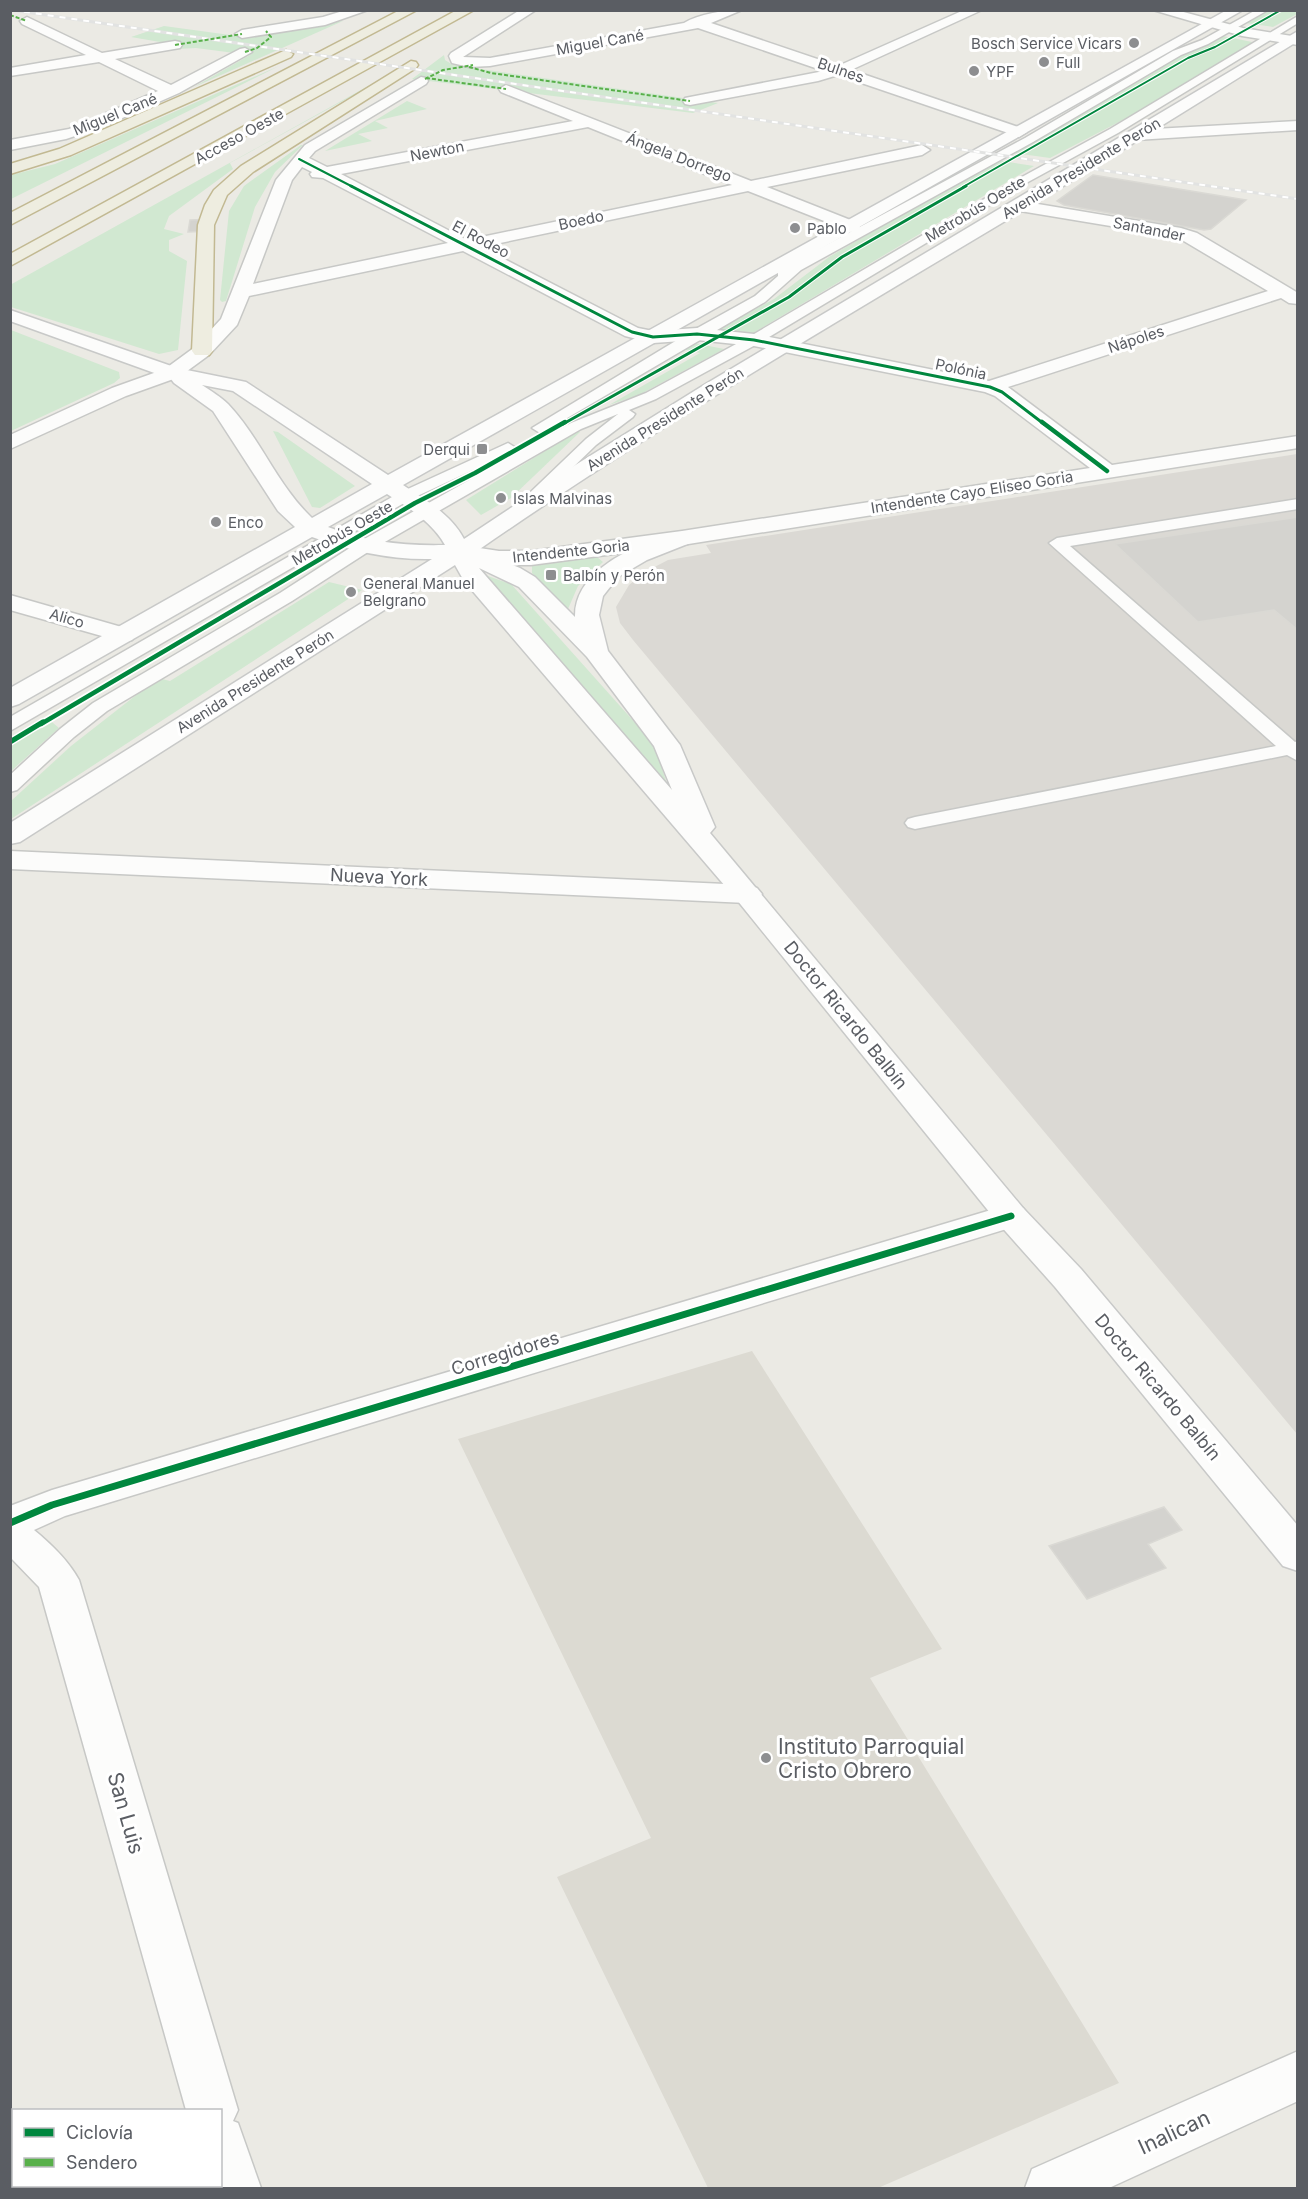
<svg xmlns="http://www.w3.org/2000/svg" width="1308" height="2199" font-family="Inter,sans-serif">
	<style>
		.industrial { fill: #dbd9d4 }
		.education { fill: #dcdad2 }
		.green { fill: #d1e8d1 }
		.building { fill: #d4d3cf; stroke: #dad9d4; stroke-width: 1.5 }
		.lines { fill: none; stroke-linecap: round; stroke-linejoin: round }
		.service-casing { stroke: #c7c8c6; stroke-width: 3 }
		.minor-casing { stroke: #c7c8c6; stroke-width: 3 }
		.secondary-casing { stroke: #c8c9c8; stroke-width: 3 }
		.motorway-casing { stroke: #c2b992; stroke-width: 3 }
		.service { fill: #fcfcfb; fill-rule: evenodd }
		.minor { fill: #fcfcfb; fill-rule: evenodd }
		.secondary { fill: #fcfcfb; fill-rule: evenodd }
		.motorway { fill: #eeede0; fill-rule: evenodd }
		.rail-casing { stroke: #e2e3e2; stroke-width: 3 }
		.rail { stroke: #fff; stroke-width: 2; stroke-dasharray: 6; stroke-linecap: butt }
		.quiet { stroke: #58b04a; stroke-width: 2; stroke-dasharray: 4 2; stroke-linecap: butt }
		.cycleway-far4-casing { stroke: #fff; stroke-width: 4 }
		.cycleway-far3-casing { stroke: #fff; stroke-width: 5 }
		.cycleway-far2-casing { stroke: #fff; stroke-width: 8 }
		.cycleway-far1-casing { stroke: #fff; stroke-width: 8 }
		.cycleway-casing { stroke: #fff; stroke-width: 10 }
		.cycleway-far4 { stroke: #00873e; stroke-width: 2 }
		.cycleway-far3 { stroke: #00873e; stroke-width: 3 }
		.cycleway-far2 { stroke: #00873e; stroke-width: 4.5 }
		.cycleway-far1 { stroke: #00873e; stroke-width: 5 }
		.cycleway { stroke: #00873e; stroke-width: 7 }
		.poi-dot { fill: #8d8e90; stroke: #fff; stroke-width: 2 }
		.labels { text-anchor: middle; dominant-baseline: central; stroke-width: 6; stroke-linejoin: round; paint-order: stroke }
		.far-street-label { font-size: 15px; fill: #5a5d63; stroke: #fff }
		.far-poi-label { font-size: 15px; fill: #5a5d63; stroke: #fff; text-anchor: start }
		.street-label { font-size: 18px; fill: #5a5d63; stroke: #fff }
		.near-poi-label { font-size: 21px; fill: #5a5d63; stroke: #fff; text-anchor: start }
		.near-street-label { font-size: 21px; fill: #5a5d63; stroke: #fff }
	</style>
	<rect width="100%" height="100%" fill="#ebeae4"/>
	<!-- industrial -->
	<path class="industrial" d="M1297,454V1434L633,640L620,623L616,607L629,585L645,572L668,560L711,553L706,545Z"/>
	<!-- education -->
	<path class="education" d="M752,1351L942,1649L870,1678L1119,2083L878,2188H708L557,1877L651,1838L458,1439Z"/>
	<!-- green -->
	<path class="green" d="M1271,10L1297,11V14L1273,27L1246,23Z
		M343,21L194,87L250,55L196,48L177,49L159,45L160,42L131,37L164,26L245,37Z
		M1223,36L1252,42L1209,75L1050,158L1014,153L1183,54Z
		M444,55L445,60L453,65L718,103L693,113L412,79Z
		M279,66L11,199V175L55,164Z
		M392,74L230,163L233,169L169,216L164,229L184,234L169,240V251L187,261L178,350L159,354L11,307L10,285L388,75Z
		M407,101L427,109L375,121L388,128L358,134L372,141L325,151Z
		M301,145H303L275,172L255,207L226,301L222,302L220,300L229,211L244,186Z
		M996,160L1034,166L748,336L717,330L774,299L829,257Z
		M11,330L119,372L120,378L114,383L11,431Z
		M694,343L724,349L639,395L609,405L700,353L682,349Z
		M273,431L278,432L355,486L320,508L312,507Z
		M577,431L580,432L511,498L481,515L466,500Z
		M597,557L603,562L578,586L568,609L532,573V566Z
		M482,574L511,584L654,744L670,793Z
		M329,582L362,590L11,819V801L71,746L158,678L170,681Z
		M46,717L59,728L11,771V738Z"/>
	<!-- building -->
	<path class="building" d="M1093,175L1246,200L1211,229L1204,230L1064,205L1057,201Z
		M215,219L213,231L188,232L190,220Z
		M1298,517V630L1274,610L1198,622L1115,544Z
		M1164,1507L1182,1530L1148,1544L1166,1568L1087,1599L1049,1546Z"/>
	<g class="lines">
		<defs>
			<path id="service" d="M1256,10H1268L1208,44L1181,55L1033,142L801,270L765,302L545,431L540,433L532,428L692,331L755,296L778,276V271L1025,138L1173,51L1202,40Z
				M1298,16V23L1118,133L1028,182L759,343L656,399L629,410L635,414L633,417L596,445L530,509L524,511L516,506L586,439L618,414L581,429L371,550L292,601L107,711L74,737L17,790L10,792V775L60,729L93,703L280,593L359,542L571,423L646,393L749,337L1020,178L1110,129Z
				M508,443L516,448L513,451L411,499L10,731V717L399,493Z
				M1298,499V509L1070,546L1295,742L1298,741V761L1287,755L915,829L908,827L905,823L908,819L915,817L1276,746L1049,543L1057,538Z"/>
			<path id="minor" d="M346,10H368L325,25L242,38L235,34L242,30L323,17Z
				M520,10H536L463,57L490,58L684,23C699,14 723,10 742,10L711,23L838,66L964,10H982L851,70L1024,129L1027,132L1019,137L1014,135L838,75L818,81L690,105L685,104L683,101L685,98L690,97L824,71L698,28L490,66L469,67L452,63L449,56L451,53Z
				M1153,10H1176L1243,28L1298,37V45L1242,36Z
				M27,17L102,53L175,41L180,42L182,45L180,48L115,59L171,85L240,49L245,48L252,52L179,93L102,127L66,139L10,150V140L69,129L158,91L99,62L10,76V68L86,55L22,24L20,21Z
				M421,77L426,78L428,81L426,84L315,151L309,158L327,167L573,121L501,92L499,89L506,85L751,181L922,145L930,150L922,155L767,187L858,223L860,227L858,231L852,232L748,191L481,247L638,328L653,331L697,328L754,334L989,381L1268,291L1177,237L1020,211L1014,210L1012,206L1014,202L1020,201L1181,228L1197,233L1298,293V304L1289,303L1281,298L1008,387L1112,465L1298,436V448L682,545L531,565H499L452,557L449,552L452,547L460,545L499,551H531L682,531L1090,468L995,396L985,392L754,346L697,340L653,343L625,336L463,251L249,296L237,325L209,355L179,377L126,396L10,449V435L112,388L165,369L195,347L221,319L276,180L305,145ZM588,127L732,185L467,240L341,174ZM302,167L312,172L310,174L312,177L323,178L448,243L253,284L292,180Z
				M1298,121V130L1136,140L1128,135L1136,130Z
				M10,595L132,630L135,635L132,640L123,642L10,610Z
				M10,851L747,885L757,888L762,894L757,900L747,903L10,869Z
				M1011,1204L1023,1208L1029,1216L1023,1224L65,1516L34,1530C51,1544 68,1560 79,1580L238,2110L233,2121L238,2123L261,2188H208L207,2186H220V2110H186L39,1587L10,1557V1506L52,1490Z
				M1298,2051V2101L1109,2188H1025L1032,2169Z"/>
			<path id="secondary" d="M1227,10H1243L403,485C425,500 451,514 464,539L577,464L704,385L1298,31V41C1204,99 1111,158 1017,214C835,323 651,430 477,551L520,568L535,577L575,617C574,576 621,552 654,540C666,536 678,530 690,533L693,538L690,543L647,560L618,577L603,596L599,615L608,651L680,745L715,827L710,833L1023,1208L1081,1269L1298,1526V1571L1283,1566L1055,1287L999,1224L737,900L464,581L455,565L20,842L10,844V823L432,559C391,560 350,551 312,537L19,704L10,707V688L295,527L278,511L213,411L174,383L171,379L10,321V310L177,368L246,382L388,475ZM202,385L233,391L372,484L312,518C277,485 261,439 228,404C221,397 211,391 202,385ZM387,494C409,508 432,522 445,545C404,546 366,542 328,527ZM479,568L519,587L587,657L654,746L672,790Z"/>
			<path id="motorway" d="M400,10H417L10,225V213Z
				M457,10H474L10,266V254Z
				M286,50L293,54L291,57L71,155L10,174V164L59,149Z
				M411,61L416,62L418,65L416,68L253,172L227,195L214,225L212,351L209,355H195L192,351L198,225L205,205L214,190L241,166Z"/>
		</defs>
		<!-- service casing -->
		<use href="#service" class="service-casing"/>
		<!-- minor casing -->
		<use href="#minor" class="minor-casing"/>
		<!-- secondary casing -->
		<use href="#secondary" class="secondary-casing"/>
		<!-- motorway casing -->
		<use href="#motorway" class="motorway-casing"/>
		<!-- service -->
		<use href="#service" class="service"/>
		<!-- minor -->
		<use href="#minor" class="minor"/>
		<!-- secondary -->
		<use href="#secondary" class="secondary"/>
		<!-- motorway -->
		<use href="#motorway" class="motorway"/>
		<defs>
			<path id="rail" d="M12,10L1298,199"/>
		</defs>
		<!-- rail casing -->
		<use href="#rail" class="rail-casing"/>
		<!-- rail -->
		<use href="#rail" class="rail"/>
		<!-- quiet -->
		<path class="quiet" d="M10,15L27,21
			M175,45L242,34
			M245,52L257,48L271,37L266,31
			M469,67L491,73L690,101
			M426,78L506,89
			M425,79L443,70L473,65"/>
		<defs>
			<path id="cycleway-far4" d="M299,159L353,187
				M963,187L1188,58L1215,47L1281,10"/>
			<path id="cycleway-far3" d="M351,186L632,332L653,337L697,334L754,340L990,387L1002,392L1044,424
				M563,424L789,297L842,257L966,186"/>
			<path id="cycleway-far2" d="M1042,422L1107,471
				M41,724L415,503L475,473L565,422"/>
			<path id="cycleway-far1" d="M10,742L43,722"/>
			<path id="cycleway" d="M10,1523L52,1505L1011,1216"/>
		</defs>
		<!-- cycleway-far4 casing -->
		<use href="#cycleway-far4" class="cycleway-far4-casing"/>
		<!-- cycleway-far3 casing -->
		<use href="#cycleway-far3" class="cycleway-far3-casing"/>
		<!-- cycleway-far2 casing -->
		<use href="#cycleway-far2" class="cycleway-far2-casing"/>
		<!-- cycleway-far1 casing -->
		<use href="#cycleway-far1" class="cycleway-far1-casing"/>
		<!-- cycleway casing -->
		<use href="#cycleway" class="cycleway-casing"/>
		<!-- cycleway-far4 -->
		<use href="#cycleway-far4" class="cycleway-far4"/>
		<!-- cycleway-far3 -->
		<use href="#cycleway-far3" class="cycleway-far3"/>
		<!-- cycleway-far2 -->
		<use href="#cycleway-far2" class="cycleway-far2"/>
		<!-- cycleway-far1 -->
		<use href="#cycleway-far1" class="cycleway-far1"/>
		<!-- cycleway -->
		<use href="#cycleway" class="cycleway"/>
	</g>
	<!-- markers -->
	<g class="poi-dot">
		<circle cx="1134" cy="43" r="6"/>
		<circle cx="1044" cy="62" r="6"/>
		<circle cx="974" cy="71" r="6"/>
		<circle cx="795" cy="228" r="6"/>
		<rect x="476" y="443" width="12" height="12" rx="3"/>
		<circle cx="501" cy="498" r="6"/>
		<circle cx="216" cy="522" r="6"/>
		<rect x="545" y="569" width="12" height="12" rx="3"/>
		<circle cx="351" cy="592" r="6"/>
		<circle cx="766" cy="1758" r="6"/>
	</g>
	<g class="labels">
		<!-- far-street labels -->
		<g class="far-street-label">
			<text transform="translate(600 42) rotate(-10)">Miguel Cané</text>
			<text transform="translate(841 70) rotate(19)">Bulnes</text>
			<text transform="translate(115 114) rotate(-22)">Miguel Cané</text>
			<text transform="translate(239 136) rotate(-29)">Acceso Oeste</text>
			<text transform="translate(437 151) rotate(-11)">Newton</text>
			<text transform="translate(679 157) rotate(21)">Ángela Dorrego</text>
			<text transform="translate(1081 168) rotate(-31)">Avenida Presidente Perón</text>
			<text transform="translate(975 209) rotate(-31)">Metrobús Oeste</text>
			<text transform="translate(581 220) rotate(-12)">Boedo</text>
			<text transform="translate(1149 229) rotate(11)">Santander</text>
			<text transform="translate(481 239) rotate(28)">El Rodeo</text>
			<text transform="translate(1136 339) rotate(-18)">Nápoles</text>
			<text transform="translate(961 369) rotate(12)">Polónia</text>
			<text transform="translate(665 419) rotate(-32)">Avenida Presidente Perón</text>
			<text transform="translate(972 492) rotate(-9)">Intendente Cayo Eliseo Goria</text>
			<text transform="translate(342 533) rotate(-30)">Metrobús Oeste</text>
			<text transform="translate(571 551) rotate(-6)">Intendente Goria</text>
			<text transform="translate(67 618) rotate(16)">Alico</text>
			<text transform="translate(255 681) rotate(-32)">Avenida Presidente Perón</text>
		</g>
		<!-- far-poi labels -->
		<g class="far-poi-label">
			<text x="1122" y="43" text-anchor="end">Bosch Service Vicars</text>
			<text x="1056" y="62">Full</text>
			<text x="986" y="71">YPF</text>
			<text x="807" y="228">Pablo</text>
			<text x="470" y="449" text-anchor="end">Derqui</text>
			<text x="513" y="498">Islas Malvinas</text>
			<text x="228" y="522">Enco</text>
			<text x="563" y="575">Balbín y Perón</text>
			<text x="363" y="583">General Manuel<tspan x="363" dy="17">Belgrano</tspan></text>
		</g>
		<!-- street labels -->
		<g class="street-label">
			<text transform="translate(379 877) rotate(3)">Nueva York</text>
			<text transform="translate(846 1015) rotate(51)">Doctor Ricardo Balbín</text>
			<text transform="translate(505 1353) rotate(-17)">Corregidores</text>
			<text transform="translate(1158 1387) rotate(50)">Doctor Ricardo Balbín</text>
		</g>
		<!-- near-poi labels -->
		<g class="near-poi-label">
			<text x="778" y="1746">Instituto Parroquial<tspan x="778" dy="24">Cristo Obrero</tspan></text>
		</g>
		<!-- near-street labels -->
		<g class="near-street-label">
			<text transform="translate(126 1813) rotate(74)">San Luis</text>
			<text transform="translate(1174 2132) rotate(-25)">Inalican</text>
		</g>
	</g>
	<!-- border -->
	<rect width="1308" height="2199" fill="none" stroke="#5a5d63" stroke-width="24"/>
	<!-- legend -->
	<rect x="12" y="2109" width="210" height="78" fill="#ffffff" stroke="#bdbec1" stroke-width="1.5"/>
	<rect x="24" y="2128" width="30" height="9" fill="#00873e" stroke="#bdbec1" stroke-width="1.5"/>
	<text x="66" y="2139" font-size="18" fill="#5a5d63">Ciclovía</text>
	<rect x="24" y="2158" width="30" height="9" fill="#58b04a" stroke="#bdbec1" stroke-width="1.5"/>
	<text x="66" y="2169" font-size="18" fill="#5a5d63">Sendero</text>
</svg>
